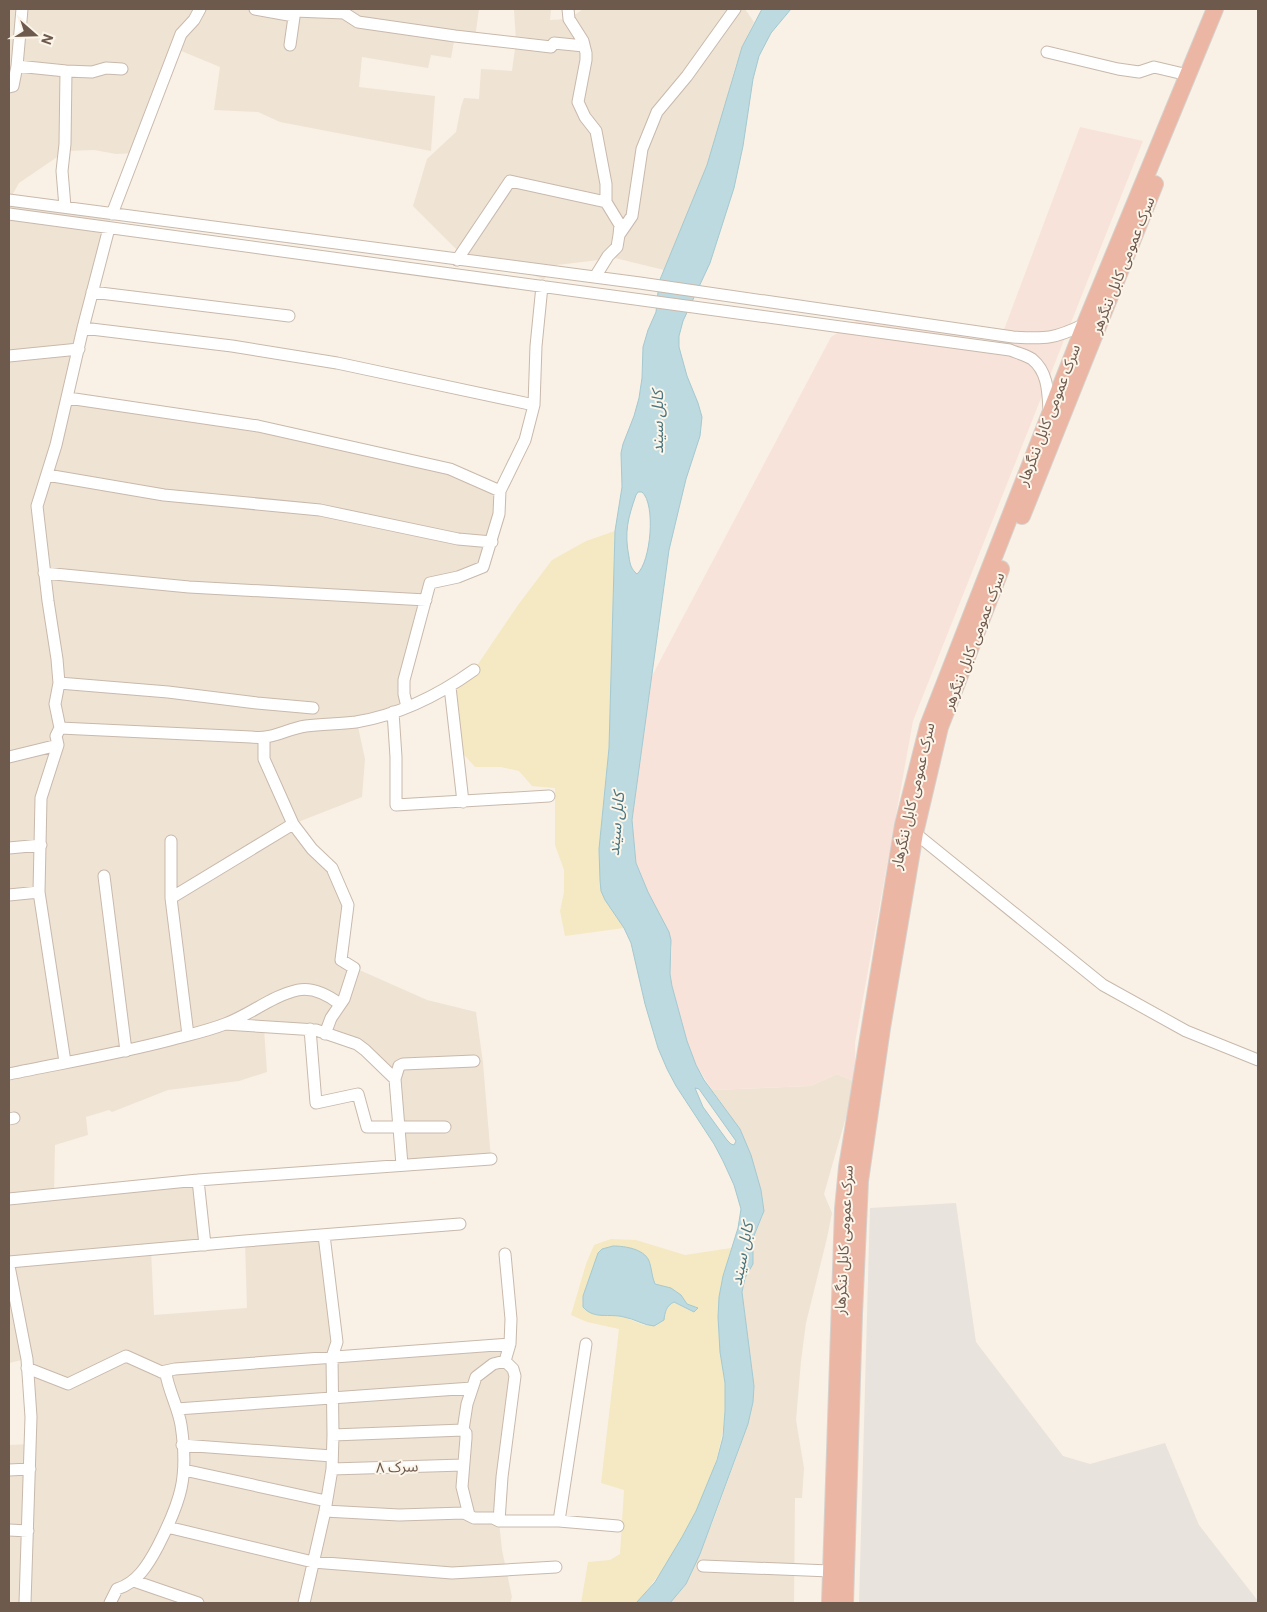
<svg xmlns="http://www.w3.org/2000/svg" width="1267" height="1612" font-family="Roboto,'Noto Sans Arabic',sans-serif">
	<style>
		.residential { fill: #efe3d4 }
		.commercial { fill: #f8e3da }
		.industrial { fill: #e9e3de }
		.sand { fill: #f4e9c3; fill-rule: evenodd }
		.water { fill: #bcdadf; stroke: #a4c9d0; fill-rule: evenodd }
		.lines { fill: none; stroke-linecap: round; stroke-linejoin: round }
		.minor-casing { stroke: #c8b9ac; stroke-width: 13 }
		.highway-casing { stroke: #d6d1cd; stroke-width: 18 }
		.minor { stroke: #fff; stroke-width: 11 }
		.highway { stroke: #ebb6a3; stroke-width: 16 }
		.labels { text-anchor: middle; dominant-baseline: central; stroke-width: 4; stroke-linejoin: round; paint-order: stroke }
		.street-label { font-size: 15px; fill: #6e594d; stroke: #fcf5ea }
		.water-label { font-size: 16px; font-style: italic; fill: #4b757f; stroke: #fcf5ea }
	</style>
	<rect width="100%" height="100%" fill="#f9f1e5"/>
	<!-- residential -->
	<path class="residential" d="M9,9H479L475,38L455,36L451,58L431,55L428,68L362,57L359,87L435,96L431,151L280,122L258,112L214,110L220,67L179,50L135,153L116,154L94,150L66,151L19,183L10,199L112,214L68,398L258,426L450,469L500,491L483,567L430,583L404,680L407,707L357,722L365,759L362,797L293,824L332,868L348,905L341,960L355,968L427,1000L476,1012L483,1063L491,1159L402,1165L394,1079L371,1057L316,1030L264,1028L267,1072L239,1081L168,1090L112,1112L109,1110L86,1117L88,1135L55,1145L54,1193L198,1180L205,1245L151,1249L154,1315L247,1308L245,1241L324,1235L333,1357L508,1349L513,1369L499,1521L502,1550L512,1597L510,1603H9V1445L31,1444L26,1359L9,1363Z
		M514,9L551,10L550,20L569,19L583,9H745L754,22L742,47L734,71L715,142L707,165L664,270L615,258L557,265L544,279L457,250L413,206L427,159L456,132L461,107L464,98L479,99L481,69L512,71L516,42Z
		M837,1074L856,1082L824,1194L832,1213L827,1238L806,1323L801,1361L796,1420L804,1468L802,1498H795L794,1603H670L686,1584L713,1521L739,1450L753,1402L754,1386L742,1292L745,1278L753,1264V1238L763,1215L761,1190L730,1115L712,1090L810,1086Z"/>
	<!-- commercial -->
	<path class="commercial" d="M1080,127L1143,141L913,721L855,1043L856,1082L837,1074L810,1086L712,1090L696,1065L687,1041L672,986L670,974L672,947L660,915L648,892L636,863L632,820L652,676L831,337L874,310L995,345L1005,327Z"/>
	<!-- industrial -->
	<path class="industrial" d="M956,1203L976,1342L1063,1456L1090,1464L1165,1443L1199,1525L1258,1601V1603H859L870,1208Z"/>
	<!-- sand -->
	<path class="sand" d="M615,531L609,748L599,849L600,880L605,900L624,928L565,936L560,911L564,892V870L555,845V788L532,786L519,771L501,767H475L459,749L450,687L474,670L518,605L552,560L586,541Z
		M611,1239L636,1240L685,1255L731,1248C725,1271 717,1294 718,1319C718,1340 723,1361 725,1383C731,1460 686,1547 636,1603H581L588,1562L610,1560L620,1554L624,1490L601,1483L619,1329L587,1322L571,1315L586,1264L594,1245ZM650,1262L651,1274L655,1284L671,1288L681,1295L687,1304L698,1308L694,1312L674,1302C666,1306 665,1312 664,1320L644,1325L624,1317Z"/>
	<!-- water -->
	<path class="water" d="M762,9H791L771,33L759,56L753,79L743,146L734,188L710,263L683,321L679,336V347L687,376L698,403L702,417L700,436L686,479L669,550L632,820L636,863L648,892L669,932L671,940L670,974L672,986L687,1041L696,1065L704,1080L740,1129L751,1155L761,1190L764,1211L753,1238V1264L745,1278L742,1292L754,1386L753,1402L748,1424L700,1554L686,1584L670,1603H636L655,1582L682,1537L696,1511L717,1460L723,1437L725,1411V1383L720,1352L718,1317L719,1297L723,1276L738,1228L741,1209L734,1185L723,1161L714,1144L676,1086L667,1069L658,1048L645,1004L631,943L624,928L605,900L601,891L600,880L599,849L609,748L615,531L622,487L621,453L623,444L634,416L639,398L642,378L643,347L648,330L656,312L659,282L707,165L742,47ZM638,492H642C656,504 651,562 637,574C631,569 630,564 629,557C624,532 628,518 636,495ZM695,1088L699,1089L736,1141L734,1145L731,1144L727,1140L703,1107Z
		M613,1246C625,1246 647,1249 650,1264C652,1271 652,1277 655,1284L671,1288L681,1295L687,1304L698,1308L694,1312L674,1302C666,1306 665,1312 664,1320L654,1326C643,1325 635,1319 624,1317C609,1313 594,1320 583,1307V1296L598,1253L602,1249Z"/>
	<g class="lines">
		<defs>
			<path id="minor" d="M255,9L294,16
				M568,9L569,19L583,41L586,53V60L578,102L585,117L596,131L606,184V202L620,225L619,235
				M295,11L344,13L358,22L455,36L551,47L554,43L584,46
				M290,45L295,10
				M1047,52L1118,69L1139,72L1154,67L1188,75
				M17,66L66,71L92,72L106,68L122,69
				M9,87L13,86L17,66L22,9
				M9,200L640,283L1013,337C1046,339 1054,339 1085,324
				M65,207L62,171L65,144L66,71
				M9,214L1010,350C1017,353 1026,355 1032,359C1048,372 1048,392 1049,411
				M112,214L181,34L194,20L200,9
				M457,260L510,181L606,202
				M595,277L608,256L617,247L619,235L632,216L642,149L657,112L687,76L735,9
				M92,292L289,316
				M83,328L232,346L337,363L534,405
				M9,356L79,349
				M68,398L258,426L450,469L500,491
				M47,475L164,495L320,510L458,539L492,542
				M44,573L189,587L426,600
				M59,683L168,692L257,703L313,708
				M450,687L463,802
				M407,707L404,694V680L430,583L458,577L483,567L499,514L500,491L525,440L534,405L536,346L542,286
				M393,712L396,757V805L549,796
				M60,728L251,737C273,740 285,729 306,726C323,724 339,724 356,722C399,715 439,695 474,670
				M264,739V759L293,824L312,849L332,868L348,905L341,960L354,968L344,999L331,1018L325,1034
				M9,757L58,745
				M910,829L1103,985L1186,1031L1258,1060
				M171,841V898L188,1035
				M9,848L41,845
				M104,876L126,1051
				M9,895L39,892
				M171,898L293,824
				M225,1024L316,1030L357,1044L365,1050L395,1079
				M310,1029L316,1103L358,1094L367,1127H445
				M65,1062L39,892L41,798L58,745L56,736L60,728L55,704L59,683L57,659L48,601L37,506L56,445L83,328L109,228
				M9,1074C62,1063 117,1054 170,1040C188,1035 207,1031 225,1024C250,1015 271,996 298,990C313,987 328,995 340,1004
				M9,1119L14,1118
				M402,1165L395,1079L399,1066L403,1064L474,1061
				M198,1180L205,1245
				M9,1199L198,1180L491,1159
				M9,1262L245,1241L460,1224
				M9,1266L27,1359L31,1417L25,1603
				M27,1368L68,1384L126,1356L166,1374C169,1392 178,1407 181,1425C189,1477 181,1501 158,1546C148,1565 137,1583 117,1589L110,1603
				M161,1372L175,1369L510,1344
				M177,1409L472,1388
				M333,1435L463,1430
				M182,1445L332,1456
				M332,1469L463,1465
				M9,1470L30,1469
				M184,1470L326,1501
				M325,1511L399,1515L464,1513L474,1518H493L499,1521H559L618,1526
				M469,1515L462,1487L466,1438V1433L463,1430L467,1404L476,1377L493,1364L505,1361
				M499,1521L502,1477L515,1376L513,1369L505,1361L510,1344L511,1319L505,1254
				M559,1521L586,1344
				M167,1527L313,1562L452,1573L556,1567
				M9,1530L28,1531
				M703,1566L830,1571
				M134,1581L198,1603
				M304,1603L325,1511L332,1469L333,1435L332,1357L337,1342L324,1235"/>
			<path id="highway" d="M1022,516L1155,184
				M830,1603L843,1209L847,1167L903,825L928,726L1085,324L1215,9
				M845,1603L854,1314L860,1181L882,1028L915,833L940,727L1001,569"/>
		</defs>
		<!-- minor casing -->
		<use href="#minor" class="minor-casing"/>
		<!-- highway casing -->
		<use href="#highway" class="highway-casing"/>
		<!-- minor -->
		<use href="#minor" class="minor"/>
		<!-- highway -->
		<use href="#highway" class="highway"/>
	</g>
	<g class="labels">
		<!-- street labels -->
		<g class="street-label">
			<text transform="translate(1123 265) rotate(-68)">سرک عمومی کابل ننگرهر</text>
			<text transform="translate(1049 415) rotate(-69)">سرک عمومی کابل ننگرهار</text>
			<text transform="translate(974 641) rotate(-69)">سرک عمومی کابل ننگرهر</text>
			<text transform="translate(913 796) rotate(-77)">سرک عمومی کابل ننگرهار</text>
			<text transform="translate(844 1240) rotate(-87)">سرک عمومی کابل ننگرهار</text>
			<text transform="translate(397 1467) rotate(-2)">سرک ۸</text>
		</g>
		<!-- water labels -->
		<g class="water-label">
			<text transform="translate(657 422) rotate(-90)">کابل سيند</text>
			<text transform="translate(616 824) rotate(-85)">کابل سيند</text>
			<text transform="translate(742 1254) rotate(-79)">کابل سيند</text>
		</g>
	</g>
	<!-- border -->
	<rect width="1267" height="1612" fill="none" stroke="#6e594d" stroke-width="20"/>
	<!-- north arrow -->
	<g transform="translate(35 35) rotate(110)" stroke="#fcf5ea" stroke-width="4" paint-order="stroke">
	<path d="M0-4L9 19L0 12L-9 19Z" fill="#6e594d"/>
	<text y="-8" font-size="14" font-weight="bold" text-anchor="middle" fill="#6e594d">N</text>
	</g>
</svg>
